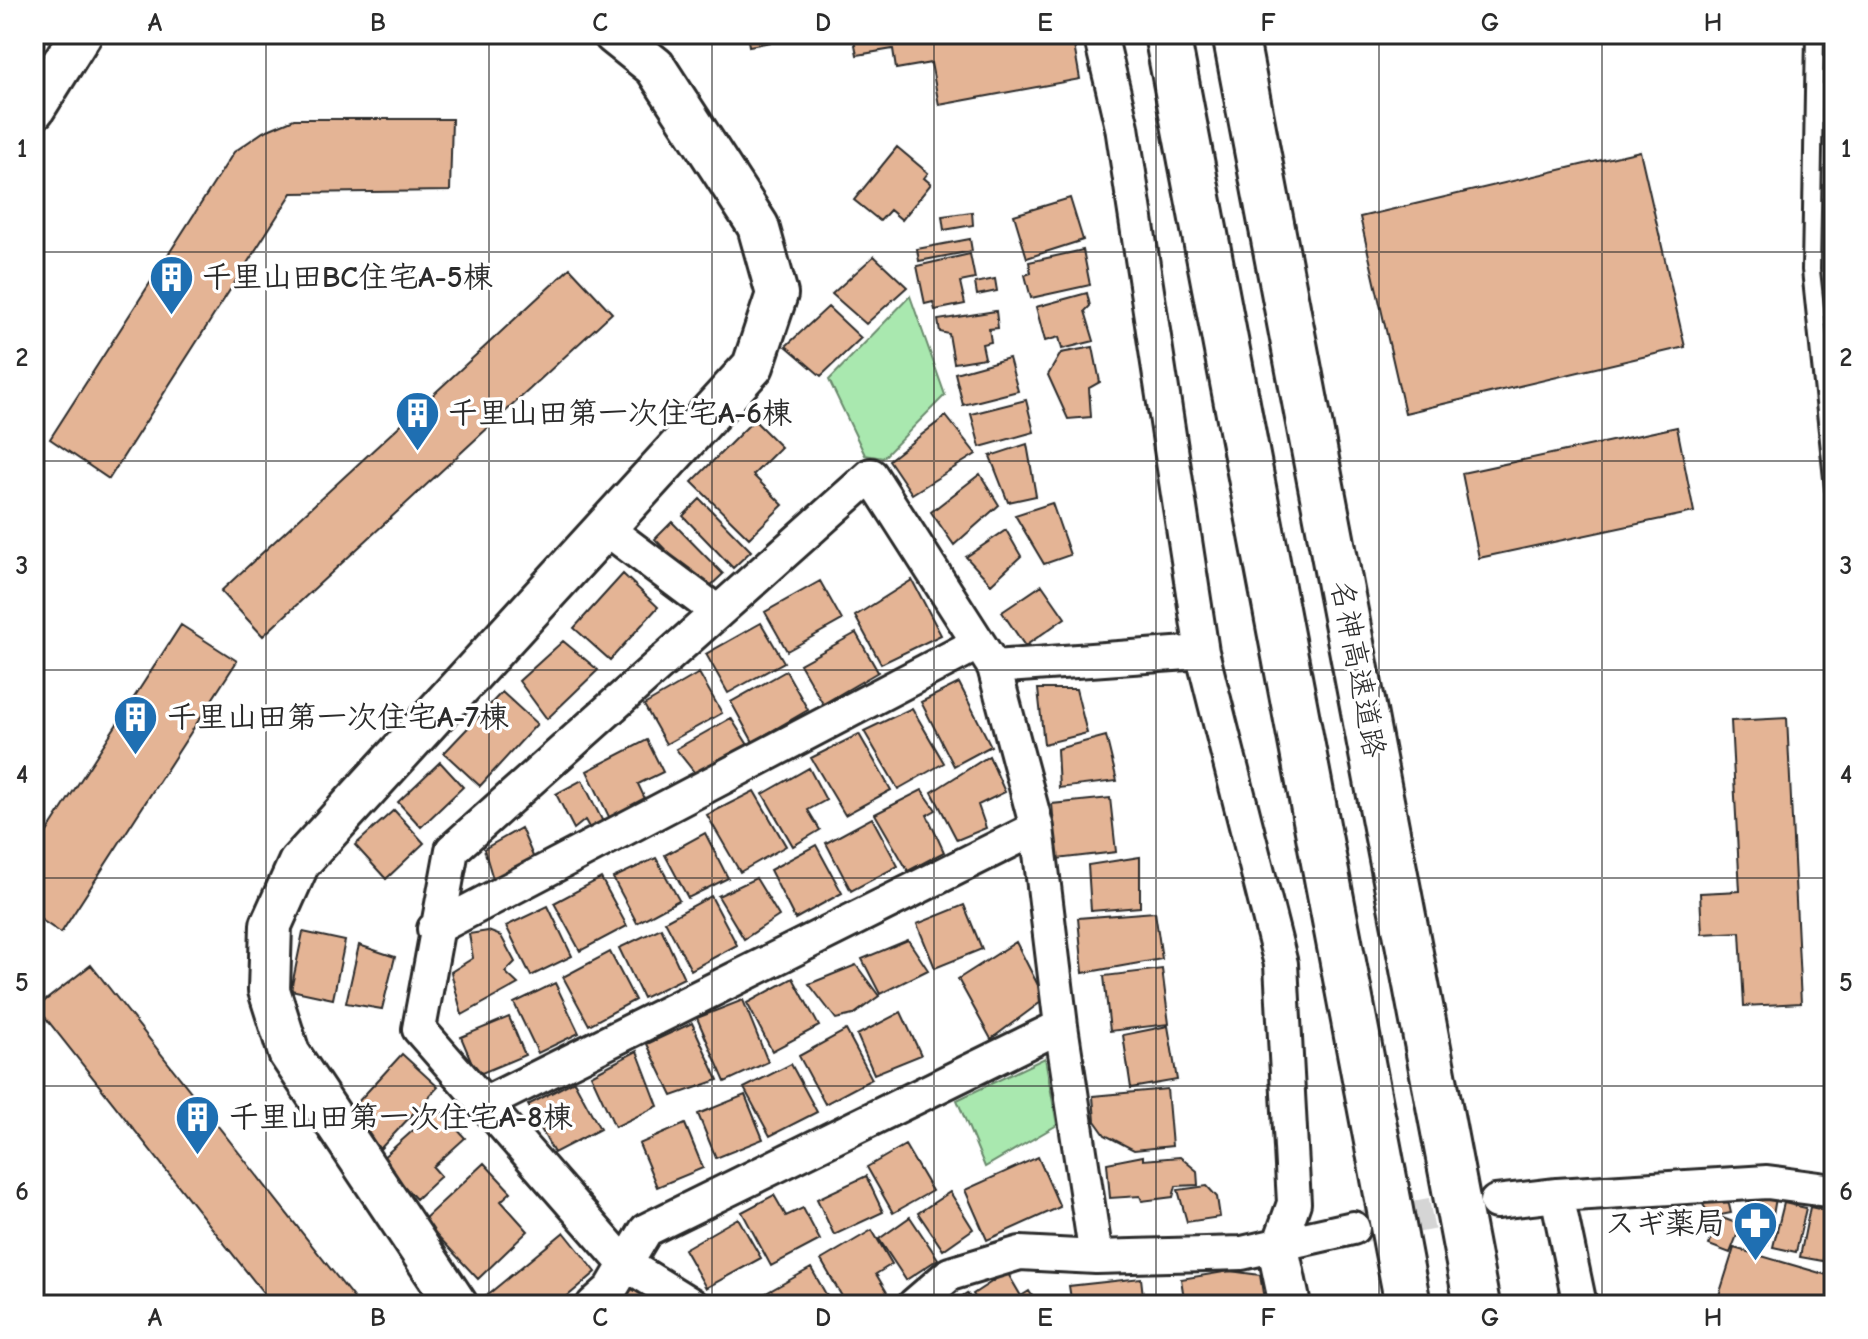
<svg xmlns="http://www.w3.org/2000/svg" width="1868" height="1339" font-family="'Comic Neue','Klee One',sans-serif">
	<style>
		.green { fill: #a9e8af; stroke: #6a8a6d; stroke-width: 2 }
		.building { fill: #e4b495; stroke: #2b2b2b; stroke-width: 2 }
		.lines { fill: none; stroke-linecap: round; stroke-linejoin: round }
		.minor-tunnel { stroke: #d5d5d5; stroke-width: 32; stroke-dasharray: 32 16; stroke-linecap: butt }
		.service-casing { stroke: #2b2b2b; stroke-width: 22 }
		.minor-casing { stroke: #2b2b2b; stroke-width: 38 }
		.tertiary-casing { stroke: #2b2b2b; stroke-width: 46 }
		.motorway-casing { stroke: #2b2b2b; stroke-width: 50 }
		.service { stroke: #fff; stroke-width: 16 }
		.minor { stroke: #fff; stroke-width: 32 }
		.tertiary { stroke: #fff; stroke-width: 40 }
		.motorway { stroke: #fff; stroke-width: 44 }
		.grid { fill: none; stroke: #2b2b2b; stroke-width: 2; stroke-opacity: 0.55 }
		.labels { text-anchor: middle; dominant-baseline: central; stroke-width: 7; stroke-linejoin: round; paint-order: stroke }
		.poi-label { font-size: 30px; font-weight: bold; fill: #2b2b2b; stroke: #fff; text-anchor: start }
		.street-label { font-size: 30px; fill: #2b2b2b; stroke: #fff }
		.neatline { fill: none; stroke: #2b2b2b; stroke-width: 3 }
		.grid-label { font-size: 26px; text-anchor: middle; font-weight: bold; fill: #2b2b2b }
	</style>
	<rect width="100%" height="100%" fill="#fff"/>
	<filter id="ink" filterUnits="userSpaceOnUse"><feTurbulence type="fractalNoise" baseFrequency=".0125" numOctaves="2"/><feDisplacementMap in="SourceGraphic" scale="16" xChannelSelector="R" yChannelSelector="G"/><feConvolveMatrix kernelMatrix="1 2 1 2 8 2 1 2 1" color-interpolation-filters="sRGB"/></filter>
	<g filter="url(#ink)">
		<!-- green -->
		<path class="green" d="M910,296L945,395L883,458L865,455L829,380Z
			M1045,1058L1057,1125L985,1167L957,1100Z"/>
		<!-- building -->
		<path class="building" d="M747,34H816L749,46Z
			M853,34H1072L1080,79L939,105L931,63L896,69L893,49L857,55Z
			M294,119H452L450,191L292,193L109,479L50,439L234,152L263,132Z
			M897,147L928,173L924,178L931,184L902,220L890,210L880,221L854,200Z
			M1640,151L1685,347L1405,413L1360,217Z
			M1070,198L1083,240L1027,258L1014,215Z
			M972,212L973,225L944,230L942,216Z
			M970,239L972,251L919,261L917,249Z
			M1083,250L1090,285L1031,298L1025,275L1031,273L1029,262Z
			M970,254L975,279L960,282L965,304L935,310L933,302L925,304L917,266Z
			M874,256L907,287L866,324L832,294Z
			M570,268L612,313L263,636L221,591Z
			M995,279L997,291L977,295L975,283Z
			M1087,293L1090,306L1085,311L1094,341L1062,349L1059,337L1045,341L1036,307Z
			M828,307L861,338L821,376L786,346Z
			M996,311L998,328L989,329L991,342L982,344L985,358L954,363L949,334L940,332L938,320Z
			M1093,347L1100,382L1089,388L1091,417L1068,419L1048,375L1061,353Z
			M1009,358L1018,391L963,405L955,373Z
			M1026,400L1034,432L980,447L971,414Z
			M946,416L976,454L912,494L889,460Z
			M754,420L781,447L753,475L783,505L749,538L692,482Z
			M1677,427L1694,512L1479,558L1462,473Z
			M1027,444L1036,496L1008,502L990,456Z
			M980,474L999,505L954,545L931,512Z
			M700,499L751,551L733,568L683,516Z
			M1052,503L1070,555L1044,564L1015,515Z
			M672,522L723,574L705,591L655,539Z
			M1006,530L1021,556L991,584L966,557Z
			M623,574L658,607L610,660L574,628Z
			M912,580L941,635L881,664L855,616Z
			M820,581L842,620L787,651L765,612Z
			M1042,585L1065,618L1025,646L1002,612Z
			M761,623L784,662L728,693L706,654Z
			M181,625L237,661L61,933L34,915V852Z
			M856,633L878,672L823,704L800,664Z
			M563,641L598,670L547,719L519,681Z
			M786,671L808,710L753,742L731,702Z
			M699,673L722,713L666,744L644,705Z
			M959,683L991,746L954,766L921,702Z
			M1038,689H1076L1087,733L1044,744Z
			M502,692L537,724L480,786L444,753Z
			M912,708L944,763L898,789L864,731Z
			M731,718L748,745L698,777L676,749Z
			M1787,718L1801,1003L1744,1006L1740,932L1702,934L1700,893L1740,891L1731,721Z
			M859,734L891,790L845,815L811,758Z
			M1106,736L1117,781L1059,788L1057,749Z
			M647,740L663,772L638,784L647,803L611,821L587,771Z
			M989,756L1005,792L978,805L986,828L957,840L932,792Z
			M440,762L463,787L421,827L398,802Z
			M809,768L826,800L808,810L820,830L793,846L763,794Z
			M582,780L604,824L591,831L585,820L574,829L556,794Z
			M922,790L936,810L927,815L944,852L908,871L875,814Z
			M754,791L786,846L740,872L707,815Z
			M1110,798L1116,852L1057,859L1052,804Z
			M394,810L424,843L386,879L355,845Z
			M872,818L898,866L851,891L826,843Z
			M521,828L535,861L493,879L484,849Z
			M705,833L728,878L688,898L665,855Z
			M816,845L842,893L795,919L770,870Z
			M1140,857V907L1091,911L1088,865Z
			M656,858L679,900L637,923L613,878Z
			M601,878L627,926L580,951L554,903Z
			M756,878L779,916L744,939L718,896Z
			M711,896L737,945L691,970L665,921Z
			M964,905L982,949L935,968L917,924Z
			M548,906L572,956L531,976L506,926Z
			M1155,912L1162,959L1083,973L1078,918Z
			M661,928L684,978L643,998L619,948Z
			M488,931L501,936L515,962L505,972L518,984L462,1015L451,972L473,958L469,934Z
			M303,932L345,941L333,999L291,990Z
			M908,940L928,970L880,994L862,959Z
			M1016,942L1045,999L991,1039L958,979Z
			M359,945L395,957L382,1009L346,1003Z
			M610,952L635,1000L589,1025L563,977Z
			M91,965L359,1305H273L37,1007Z
			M856,965L879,996L853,1015L836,1019L809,984Z
			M1162,969L1169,1024L1110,1031L1104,976Z
			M793,978L819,1026L772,1051L747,1003Z
			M555,983L579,1033L538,1053L514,1003Z
			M743,1000L768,1062L725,1082L697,1018Z
			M901,1012L921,1055L874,1074L857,1035Z
			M509,1017L525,1055L477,1075L461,1037Z
			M692,1023L718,1080L672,1096L647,1044Z
			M1168,1026L1177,1080L1131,1088L1123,1035Z
			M846,1030L872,1079L825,1104L799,1056Z
			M637,1051L658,1106L615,1127L591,1075Z
			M402,1054L438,1087L380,1149L345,1116Z
			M791,1064L817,1112L770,1136L744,1088Z
			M574,1081L600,1129L554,1153L528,1105Z
			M1167,1089L1172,1146L1134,1150L1105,1135L1095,1121L1093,1096Z
			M745,1095L763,1139L716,1158L698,1114Z
			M438,1108L465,1138L433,1167L441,1176L416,1199L380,1160Z
			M685,1124L703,1168L657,1187L639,1144Z
			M905,1145L932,1191L893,1213L867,1167Z
			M1143,1156V1160L1180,1157L1197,1171L1198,1185L1176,1186L1173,1197L1142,1201L1140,1196L1110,1198L1107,1163Z
			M1038,1157L1060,1207L987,1240L965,1190Z
			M484,1163L511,1192L501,1201L528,1231L478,1279L423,1220Z
			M866,1176L883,1212L834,1235L817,1199Z
			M1207,1186L1217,1197L1220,1217L1187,1222L1178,1190Z
			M950,1192L973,1229L943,1250L918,1213Z
			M1726,1192L1731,1213L1711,1217L1702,1203Z
			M1752,1193L1776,1198L1768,1244L1746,1227Z
			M774,1195L786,1216L803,1208L820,1240L771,1266L742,1212Z
			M1784,1203L1806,1208L1796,1252L1773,1247Z
			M1810,1207L1833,1212L1823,1261L1800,1257Z
			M1834,1209V1267L1826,1265Z
			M910,1217L938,1259L906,1280L879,1239Z
			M1720,1217L1741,1225L1730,1253L1709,1245Z
			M738,1218L761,1258L706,1288L684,1249Z
			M872,1230L892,1264L876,1274L888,1294L868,1305H847L821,1260Z
			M564,1232L596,1272L557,1305H483L480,1301Z
			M1734,1248L1834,1277V1305H1716Z
			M811,1268L831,1303L754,1305L752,1301Z
			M1230,1271L1260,1275L1265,1305H1185L1181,1279Z
			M1007,1272L1021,1296L1029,1291L1038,1305H980L973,1294Z
			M1141,1278L1144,1305H1072L1069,1286Z
			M632,1288L654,1302L652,1305H622Z
			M967,1293L975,1305H949Z"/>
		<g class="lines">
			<!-- minor-tunnel -->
			<path class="minor-tunnel" d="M1353,1228L1480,1205"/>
			<defs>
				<path id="service" d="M1815,34L1811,270L1834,488"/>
				<path id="minor" d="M1100,34L1122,127L1202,652L1281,964L1294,1203L1278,1248
					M604,527L716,611
					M994,667L1202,652
					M434,929L977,644
					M484,1104L1037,828
					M1557,1195L1580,1305
					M1496,1202L1557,1195L1767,1182L1834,1191
					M593,1305L611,1289L646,1230L1061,1026
					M692,1305L624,1263L419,1029L452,850L871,475L994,667L1037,828L1061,1026L1096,1257
					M914,1305L950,1274L1020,1253L1096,1257L1242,1253L1353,1228"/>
				<path id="tertiary" d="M34,109L81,34
					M1278,1248L1290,1305
					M457,1305L289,1053L269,990L271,925L299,863L753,366L777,294L758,226L655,67L614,34"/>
				<path id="motorway" d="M1167,34L1408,1305
					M1235,34L1477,1305"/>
			</defs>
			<!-- service casing -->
			<use href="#service" class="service-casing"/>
			<!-- minor casing -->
			<use href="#minor" class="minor-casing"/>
			<!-- tertiary casing -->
			<use href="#tertiary" class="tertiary-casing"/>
			<!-- motorway casing -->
			<use href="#motorway" class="motorway-casing"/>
			<!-- service -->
			<use href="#service" class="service"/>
			<!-- minor -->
			<use href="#minor" class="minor"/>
			<!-- tertiary -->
			<use href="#tertiary" class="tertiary"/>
			<!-- motorway -->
			<use href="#motorway" class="motorway"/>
		</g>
	</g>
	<!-- grid -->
	<path class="grid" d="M266,34V1305M489,34V1305M712,34V1305M934,34V1305M1156,34V1305M1379,34V1305M1602,34V1305M34,252H1834M34,461H1834M34,670H1834M34,878H1834M34,1086H1834"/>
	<!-- icons -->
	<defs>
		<symbol id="building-pin" viewBox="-11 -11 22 30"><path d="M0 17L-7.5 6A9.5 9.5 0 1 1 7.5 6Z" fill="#1f6fb2" stroke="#fff"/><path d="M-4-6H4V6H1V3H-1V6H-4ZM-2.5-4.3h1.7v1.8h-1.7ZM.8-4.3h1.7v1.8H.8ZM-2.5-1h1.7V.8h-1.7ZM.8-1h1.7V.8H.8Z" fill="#fff"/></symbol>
		<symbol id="pharmacy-pin" viewBox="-11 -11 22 30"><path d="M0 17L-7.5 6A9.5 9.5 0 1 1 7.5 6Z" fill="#1f6fb2" stroke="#fff"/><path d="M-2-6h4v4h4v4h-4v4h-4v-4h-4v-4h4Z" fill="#fff"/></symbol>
	</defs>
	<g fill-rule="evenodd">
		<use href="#building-pin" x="146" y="252" width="51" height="69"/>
		<use href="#building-pin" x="392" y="388" width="51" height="69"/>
		<use href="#building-pin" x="110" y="692" width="51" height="69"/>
		<use href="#building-pin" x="172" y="1092" width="51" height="69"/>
		<use href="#pharmacy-pin" x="1730" y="1198" width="51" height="69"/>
	</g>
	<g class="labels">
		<!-- poi labels -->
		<g class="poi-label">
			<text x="202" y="277">千里山田BC住宅A-5棟</text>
			<text x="448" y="413">千里山田第一次住宅A-6棟</text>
			<text x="167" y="717">千里山田第一次住宅A-7棟</text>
			<text x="229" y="1117">千里山田第一次住宅A-8棟</text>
			<text x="1725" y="1223" text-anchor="end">スギ薬局</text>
		</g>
		<!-- street labels -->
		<g class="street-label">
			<text transform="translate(1358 669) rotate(79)">名神高速道路</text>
		</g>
	</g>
	<!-- margin -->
	<rect width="1868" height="1339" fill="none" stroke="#fff" stroke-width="88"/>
	<rect x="44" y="44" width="1780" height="1251" class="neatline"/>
	<g class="grid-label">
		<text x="155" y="31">A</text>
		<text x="378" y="31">B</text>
		<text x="600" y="31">C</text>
		<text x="823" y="31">D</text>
		<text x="1045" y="31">E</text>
		<text x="1268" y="31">F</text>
		<text x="1490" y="31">G</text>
		<text x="1713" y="31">H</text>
		<text x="22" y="157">1</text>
		<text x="1846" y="157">1</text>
		<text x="22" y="366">2</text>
		<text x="1846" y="366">2</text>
		<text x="22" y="574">3</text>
		<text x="1846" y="574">3</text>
		<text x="22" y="783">4</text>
		<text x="1846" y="783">4</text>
		<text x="22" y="991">5</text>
		<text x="1846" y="991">5</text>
		<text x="22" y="1200">6</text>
		<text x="1846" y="1200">6</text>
		<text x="155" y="1326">A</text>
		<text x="378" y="1326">B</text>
		<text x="600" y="1326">C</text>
		<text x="823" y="1326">D</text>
		<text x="1045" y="1326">E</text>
		<text x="1268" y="1326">F</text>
		<text x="1490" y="1326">G</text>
		<text x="1713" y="1326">H</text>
	</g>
</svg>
